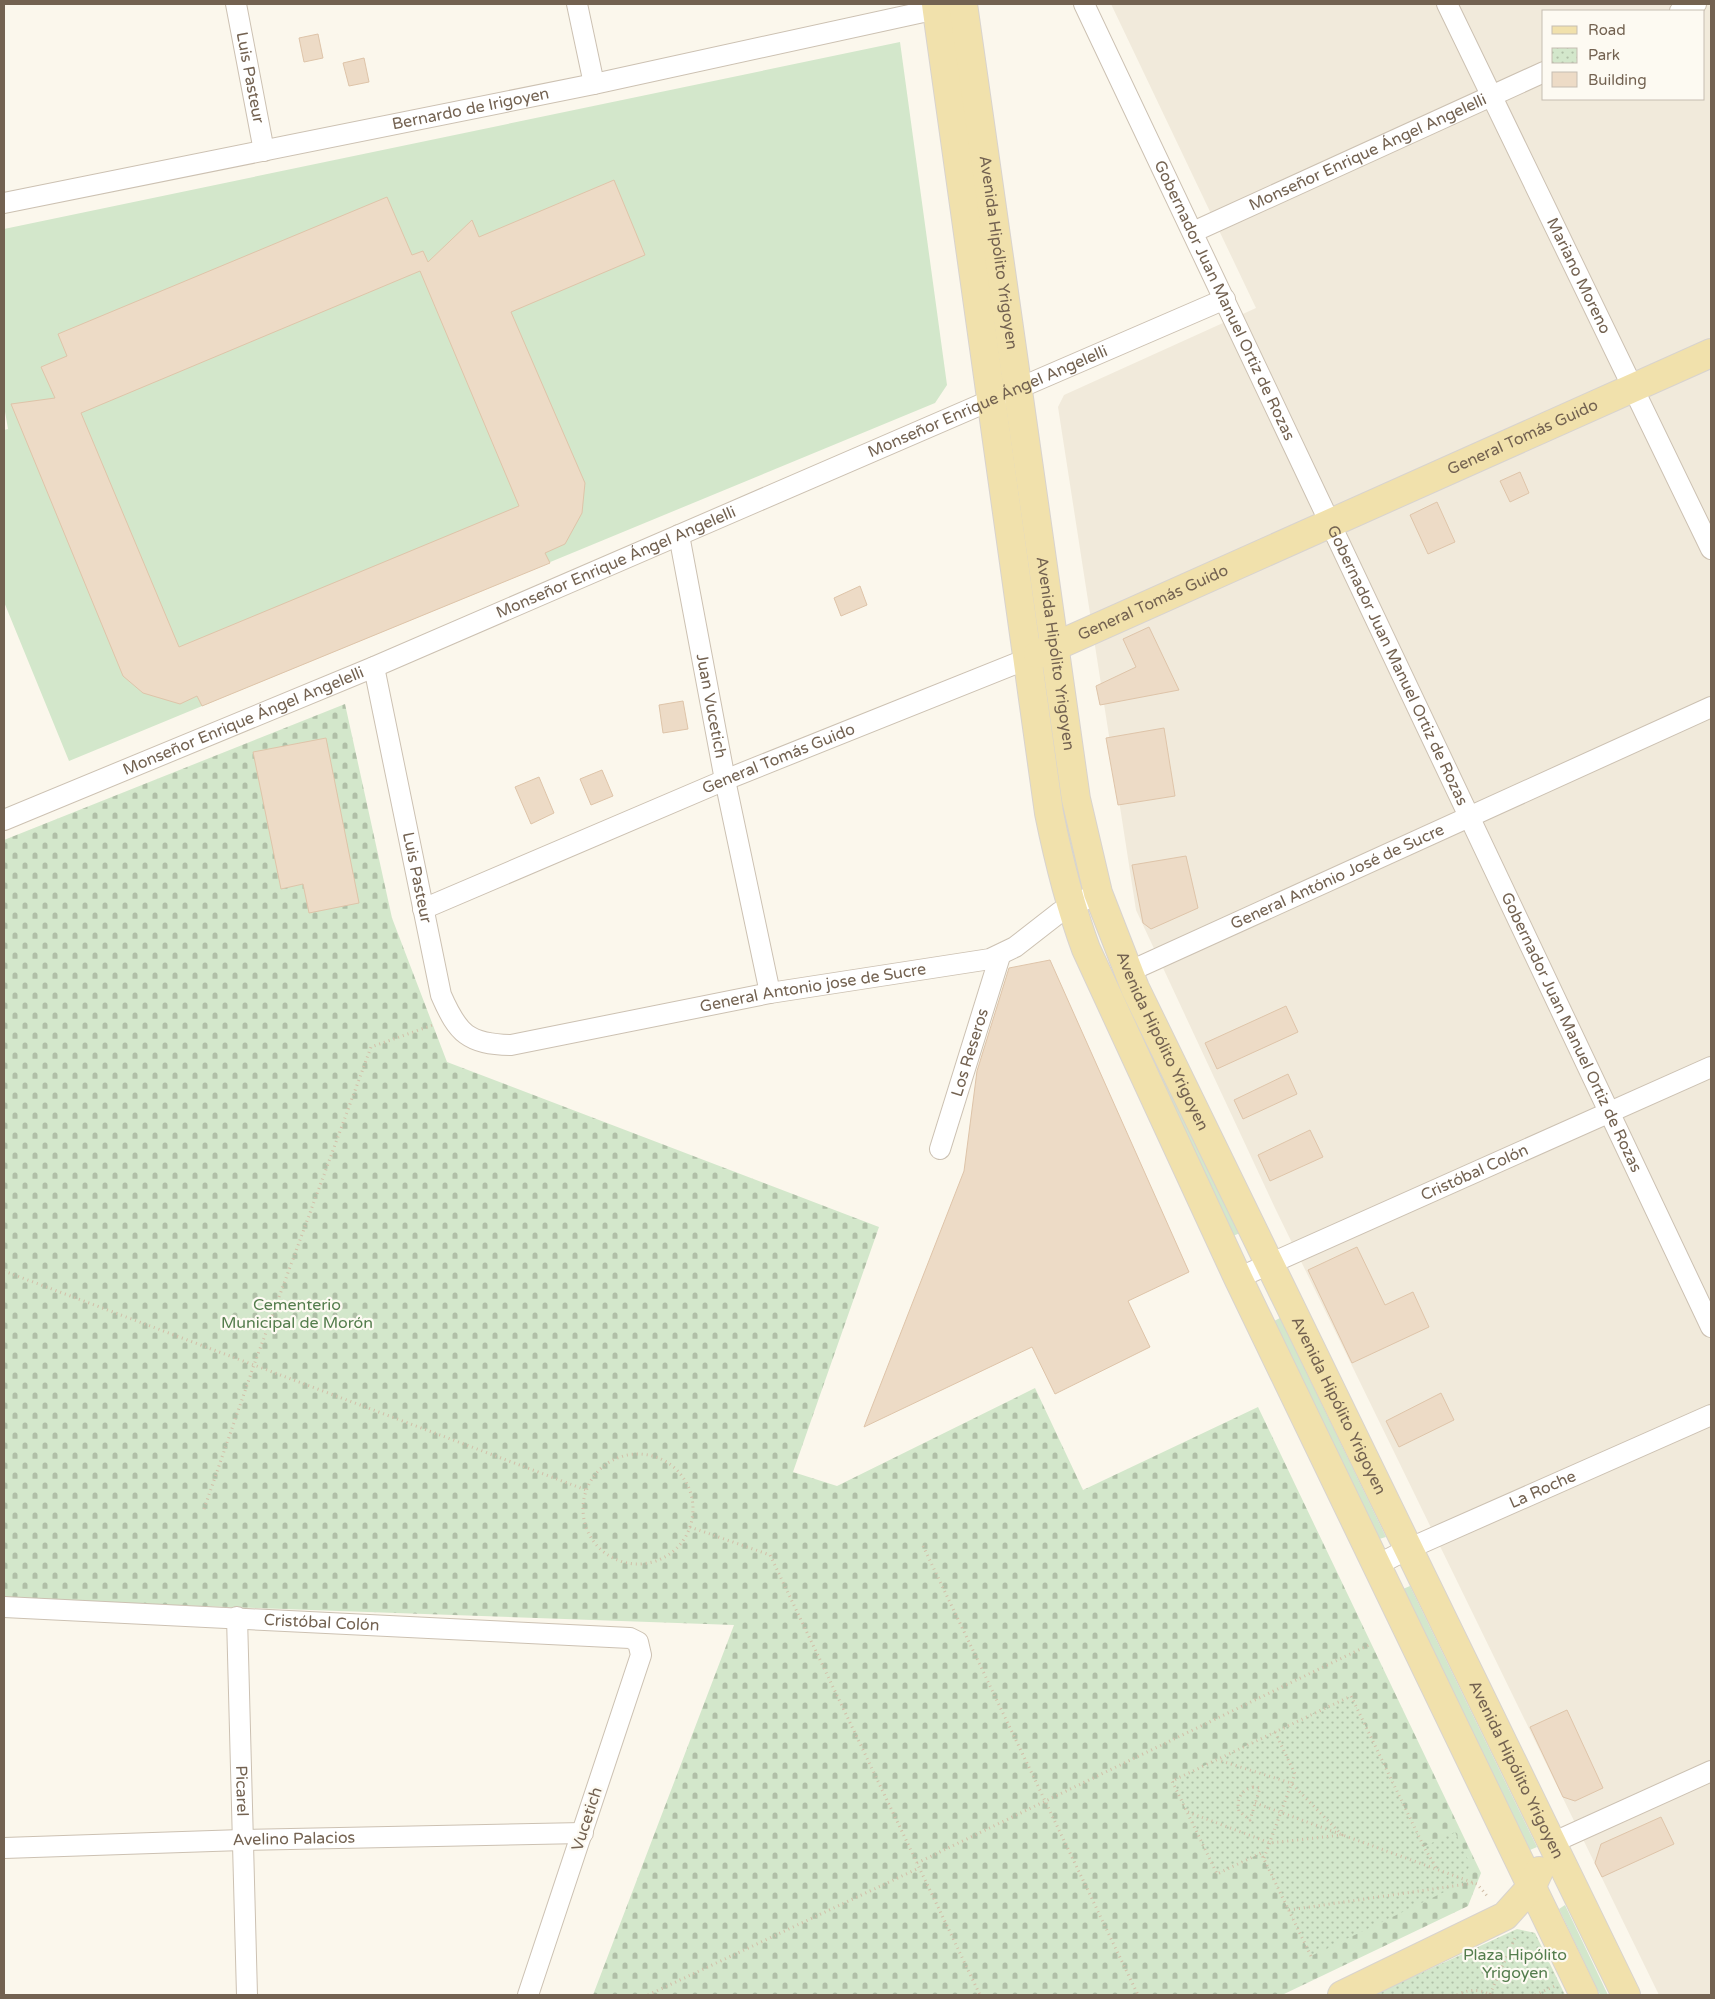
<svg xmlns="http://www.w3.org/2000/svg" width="1715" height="1999" font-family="'Varela Round',sans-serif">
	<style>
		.residential { fill: #f1eadb; fill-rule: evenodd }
		.grass { fill: #d3e7cb }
		.cemetery { fill: url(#cemetery-stones) }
		.park { fill: url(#park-dots) }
		.building { fill: #eddbc6; stroke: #dec4a9; fill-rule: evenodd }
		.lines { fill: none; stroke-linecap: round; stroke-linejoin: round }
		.minor-casing { stroke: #ccc1b2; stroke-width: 22 }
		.primary-casing { stroke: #d8d3ce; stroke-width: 30 }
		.path { stroke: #d2bfa9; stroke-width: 3; stroke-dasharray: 1 4; stroke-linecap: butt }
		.minor { stroke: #fff; stroke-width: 20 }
		.primary { stroke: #f1e1ac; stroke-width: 28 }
		.labels { text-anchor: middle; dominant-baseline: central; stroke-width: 4.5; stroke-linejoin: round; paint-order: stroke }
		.street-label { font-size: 16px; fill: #736251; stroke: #fdfaf2 }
		.park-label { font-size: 16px; fill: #547d4d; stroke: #fdfaf2 }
	</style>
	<defs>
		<pattern id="cemetery-stones" width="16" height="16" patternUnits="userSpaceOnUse" patternTransform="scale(1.25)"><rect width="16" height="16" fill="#d3e7cb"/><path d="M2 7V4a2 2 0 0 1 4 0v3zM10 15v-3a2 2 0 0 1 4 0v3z" fill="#b0bfa7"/></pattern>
		<pattern id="park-dots" width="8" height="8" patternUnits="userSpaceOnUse" patternTransform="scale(1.25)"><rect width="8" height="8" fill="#d3e7cb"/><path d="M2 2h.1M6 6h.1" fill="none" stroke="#b0bfa7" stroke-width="1.8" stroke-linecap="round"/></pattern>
	</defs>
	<rect width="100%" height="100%" fill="#fbf7ec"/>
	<!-- residential -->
	<path class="residential" d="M1111,4H1711V1995H1659L1275,1208L1136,910L1058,407L1064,395L1256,308ZM1544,11H1704V99H1544Z"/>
	<!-- grass -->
	<path class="grass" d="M900,42L947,385L935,403L69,761L4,602V430L8,429L4,406V229Z
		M1045,667L1088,904L1081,905L1058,804L1038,668Z
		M1126,997L1240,1233L1233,1236L1119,1000Z
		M1280,1318L1386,1537L1379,1539L1274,1321Z
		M1410,1586L1537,1847L1530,1850L1403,1589Z
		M1565,1905L1608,1995H1600L1559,1909Z"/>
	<!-- cemetery -->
	<path class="cemetery" d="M345,704L392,918L447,1062L879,1227L793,1472L837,1486L1035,1388L1083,1490L1258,1407L1481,1873L1468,1906L1282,1995H593L734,1625L4,1599V840Z"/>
	<!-- park -->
	<path class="park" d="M1351,1696L1423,1847L1455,1832L1470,1864L1463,1883L1311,1956L1261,1853L1217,1874L1172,1781Z
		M1517,1929L1535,1933L1565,1995H1373Z"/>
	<!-- building -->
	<path class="building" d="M318,34L323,58L304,62L299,38Z
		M364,58L369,82L349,86L343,63Z
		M614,180L645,255L511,312L585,483L582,513L565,544L545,553L550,563L202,706L197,696L180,704L143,693L123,676L11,404L55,398L41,367L67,356L58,334L387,197L412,255L423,251L428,262L472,220L479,237ZM420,271L519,506L179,647L81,413Z
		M1520,472L1529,493L1510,502L1500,481Z
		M1437,502L1455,542L1428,554L1410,515Z
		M860,586L867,605L841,616L834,598Z
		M1149,627L1179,690L1100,705L1096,686L1136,667L1123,639Z
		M683,701L688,729L663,733L659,705Z
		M1164,728L1175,796L1118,805L1106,738Z
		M326,738L359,903L309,913L303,884L281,889L253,752Z
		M602,770L613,796L591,805L580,779Z
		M539,777L554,813L531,824L515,787Z
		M1186,856L1198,908L1151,929L1143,923L1132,865Z
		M1050,960L1189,1272L1128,1301L1150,1347L1055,1394L1032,1347L864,1427L964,1171L977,1071L1009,968Z
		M1286,1006L1298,1032L1217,1069L1205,1043Z
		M1288,1074L1297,1094L1243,1119L1234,1100Z
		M1310,1130L1323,1157L1270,1181L1258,1155Z
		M1357,1247L1385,1305L1413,1292L1429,1327L1352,1363L1308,1270Z
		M1441,1393L1454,1420L1399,1447L1386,1421Z
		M1567,1710L1603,1788L1575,1801L1563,1797L1530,1727Z
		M1661,1817L1674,1844L1602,1877L1595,1863L1601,1844Z"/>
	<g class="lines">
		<defs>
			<g id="minor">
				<path id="s1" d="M236,4L264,151"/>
				<path d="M577,4L594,84"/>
				<path id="s2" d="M1084,4L1711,1327"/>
				<path id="s3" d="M1447,4L1711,549"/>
				<path d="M1680,11L1696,4"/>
				<path id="s4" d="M4,203L594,84L937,9"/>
				<path id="s5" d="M1193,232L1544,72"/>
				<path id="s6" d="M679,535L725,780L770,993"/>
				<path id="s7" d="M374,667L441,995C458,1034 468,1044 511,1045L770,993L990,959L1015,947L1060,912L1098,893"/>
				<path id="s8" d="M4,820L374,667L1225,299"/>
				<path id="s9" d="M423,909L725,780L1027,659"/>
				<path id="s10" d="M1128,972L1711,707"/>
				<path id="s11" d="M940,1149L1000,956"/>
				<path id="s12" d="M1238,1278L1711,1067"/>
				<path id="s13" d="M1377,1565L1408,1549L1711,1415"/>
				<path id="s14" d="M4,1607L630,1638L638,1642L641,1655L528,1995"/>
				<path id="s15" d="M237,1617L247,1995"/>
				<path d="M1552,1843L1711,1771"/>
				<path id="s16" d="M4,1848L242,1840L583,1833"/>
			</g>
			<g id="primary">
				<path d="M936,4L1049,813C1059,862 1069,903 1086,949L1238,1278L1584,1995"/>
				<path id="s17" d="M963,4L1076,799L1098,893L1135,988L1626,1995"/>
				<path id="s18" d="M1038,654L1711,353"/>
				<path d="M1342,1995L1505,1916L1532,1886L1539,1871"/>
			</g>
		</defs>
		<!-- minor casing -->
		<use href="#minor" class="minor-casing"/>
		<!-- primary casing -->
		<use href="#primary" class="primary-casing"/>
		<!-- path -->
		<path class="path" d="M4,1271L586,1490
			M583 1509a55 55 0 1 1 110 0a55 55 0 1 1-110 0Z
			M204,1509L254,1365L371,1047L433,1025
			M690,1527L770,1555L980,1995
			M923,1546L1138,1995
			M1253,1787L1260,1788L1250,1820L1239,1811C1236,1800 1241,1790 1253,1787Z
			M1255,1803L1477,1884L1489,1898
			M1188,1812L1270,1843L1342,1835L1291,1783L1218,1760
			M1264,1858L1295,1774L1275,1732
			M917,1863L1371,1644
			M1289,1910L1474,1883
			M1311,1956L1261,1853L1217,1874L1172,1781L1351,1696L1424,1847L1437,1869
			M1490,1994L1515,1938
			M648,1995L919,1868
			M1457,1995C1468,1989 1480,1989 1491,1995
			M1535,1995L1555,1986"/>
		<!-- minor -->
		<use href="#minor" class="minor"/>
		<!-- primary -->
		<use href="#primary" class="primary"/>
	</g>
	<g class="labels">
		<!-- street labels -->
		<g class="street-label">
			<text stroke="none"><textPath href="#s1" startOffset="75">Luis Pasteur</textPath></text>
			<text stroke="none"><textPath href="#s4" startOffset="476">Bernardo de Irigoyen</textPath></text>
			<text stroke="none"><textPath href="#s5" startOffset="192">Monseñor Enrique Ángel Angelelli</textPath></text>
			<text stroke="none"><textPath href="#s17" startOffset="251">Avenida Hipólito Yrigoyen</textPath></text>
			<text stroke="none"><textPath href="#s3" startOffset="302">Mariano Moreno</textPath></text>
			<text stroke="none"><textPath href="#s2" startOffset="328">Gobernador Juan Manuel Ortiz de Rozas</textPath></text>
			<text stroke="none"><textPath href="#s8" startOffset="1069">Monseñor Enrique Ángel Angelelli</textPath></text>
			<text stroke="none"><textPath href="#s18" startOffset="531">General Tomás Guido</textPath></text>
			<text stroke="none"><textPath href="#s8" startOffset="664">Monseñor Enrique Ángel Angelelli</textPath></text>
			<text stroke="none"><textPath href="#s18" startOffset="126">General Tomás Guido</textPath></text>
			<text stroke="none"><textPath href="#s17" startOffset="656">Avenida Hipólito Yrigoyen</textPath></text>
			<text stroke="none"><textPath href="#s2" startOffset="732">Gobernador Juan Manuel Ortiz de Rozas</textPath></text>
			<text stroke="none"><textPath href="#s6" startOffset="174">Juan Vucetich</textPath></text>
			<text stroke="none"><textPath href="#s8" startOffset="259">Monseñor Enrique Ángel Angelelli</textPath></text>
			<text stroke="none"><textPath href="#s9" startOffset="386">General Tomás Guido</textPath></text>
			<text stroke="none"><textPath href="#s10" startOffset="230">General António José de Sucre</textPath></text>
			<text stroke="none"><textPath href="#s7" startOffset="215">Luis Pasteur</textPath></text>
			<text stroke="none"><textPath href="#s7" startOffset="736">General Antonio jose de Sucre</textPath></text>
			<text stroke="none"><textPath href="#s2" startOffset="1138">Gobernador Juan Manuel Ortiz de Rozas</textPath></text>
			<text stroke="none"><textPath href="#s17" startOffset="1061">Avenida Hipólito Yrigoyen</textPath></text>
			<text stroke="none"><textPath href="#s11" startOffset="101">Los Reseros</textPath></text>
			<text stroke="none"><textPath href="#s12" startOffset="259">Cristóbal Colón</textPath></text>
			<text stroke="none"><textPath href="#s17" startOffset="1466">Avenida Hipólito Yrigoyen</textPath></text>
			<text stroke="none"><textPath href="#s13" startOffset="182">La Roche</textPath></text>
			<text stroke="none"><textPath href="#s14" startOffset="318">Cristóbal Colón</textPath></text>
			<text stroke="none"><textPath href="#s17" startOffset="1871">Avenida Hipólito Yrigoyen</textPath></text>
			<text stroke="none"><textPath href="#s15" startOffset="174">Picarel</textPath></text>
			<text transform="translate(587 1819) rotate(-72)">Vucetich</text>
			<text stroke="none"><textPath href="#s16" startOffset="290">Avelino Palacios</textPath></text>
		</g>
		<!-- park labels -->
		<g class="park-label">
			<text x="297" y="1305">Cementerio<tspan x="297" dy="18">Municipal de Morón</tspan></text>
			<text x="1515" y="1955">Plaza Hipólito<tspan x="1515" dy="18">Yrigoyen</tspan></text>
		</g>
	</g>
	<!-- border -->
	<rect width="1715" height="1999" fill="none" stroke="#736251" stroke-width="10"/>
	<!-- legend -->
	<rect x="1542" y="10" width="162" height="90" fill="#fdfaf2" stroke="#c6bdb2"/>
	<rect x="1552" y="26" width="25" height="8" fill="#f1e1ac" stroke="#c6bdb2"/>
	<text x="1588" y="35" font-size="15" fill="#736251">Road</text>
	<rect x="1552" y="48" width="25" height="15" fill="url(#park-dots)" stroke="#c6bdb2"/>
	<text x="1588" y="60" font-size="15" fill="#736251">Park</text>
	<rect x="1552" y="72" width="25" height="15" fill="#eddbc6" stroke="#c6bdb2"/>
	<text x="1588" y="85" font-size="15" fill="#736251">Building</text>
</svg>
